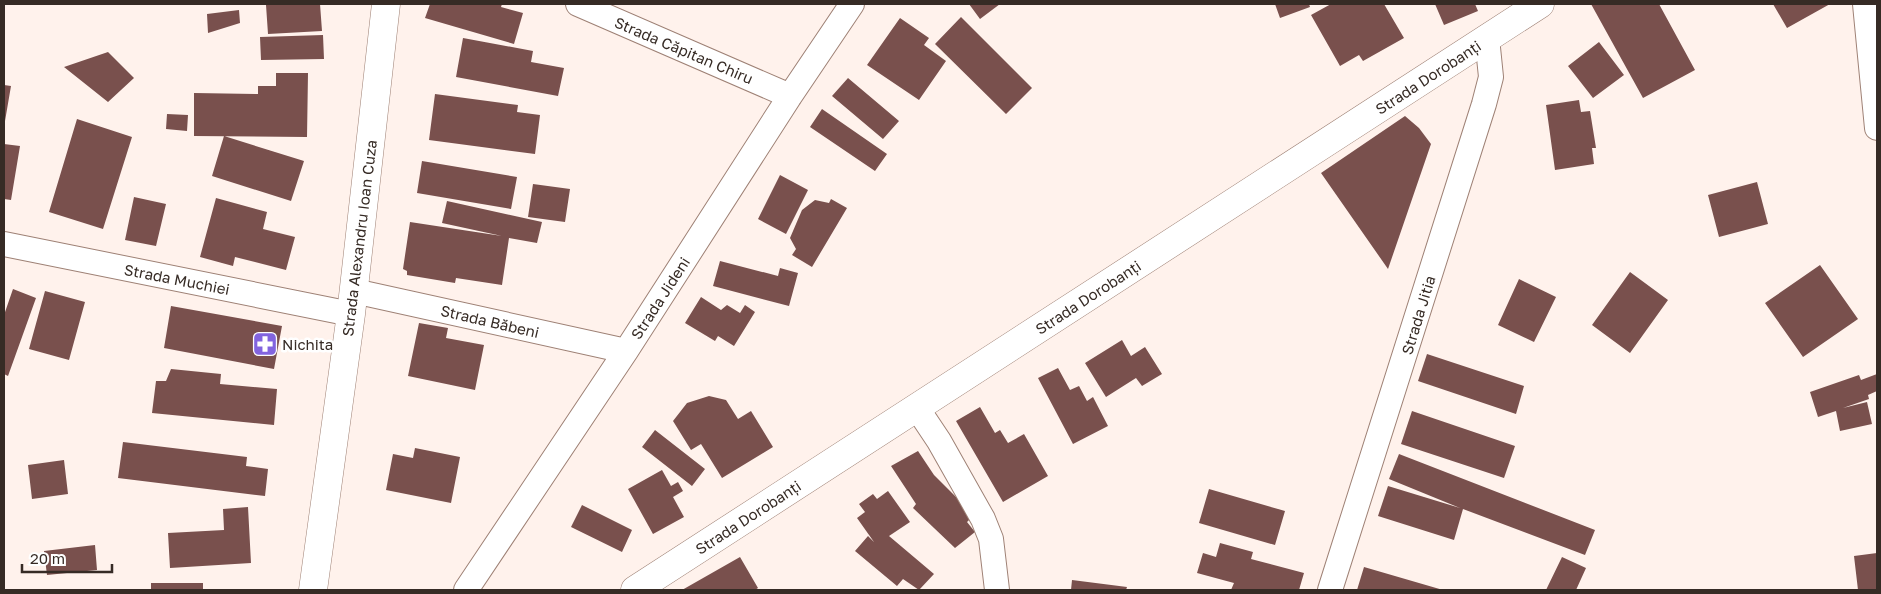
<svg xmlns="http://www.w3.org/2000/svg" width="1881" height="594" font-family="'Golos Text',sans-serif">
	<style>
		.building { fill: #79504d }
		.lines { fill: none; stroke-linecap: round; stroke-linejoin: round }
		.minor-casing { stroke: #9e8175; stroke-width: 26 }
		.secondary-casing { stroke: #9e8175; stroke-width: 29 }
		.primary-casing { stroke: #9e8175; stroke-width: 29 }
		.minor { stroke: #fff; stroke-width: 24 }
		.secondary { stroke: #fff; stroke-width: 28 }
		.primary { stroke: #fff; stroke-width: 28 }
		.labels { text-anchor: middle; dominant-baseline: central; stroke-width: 5; stroke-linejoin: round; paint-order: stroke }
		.street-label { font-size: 15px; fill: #362b25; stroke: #fff }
		.poi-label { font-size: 15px; fill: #362b25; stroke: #fff; text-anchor: start }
	</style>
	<rect width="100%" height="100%" fill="#fff2ec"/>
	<!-- building -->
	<path class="building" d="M320,4L322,31L268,34L266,5Z
		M430,4H502L501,7L523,13L514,44L425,18Z
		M969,4H1000L980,19Z
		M1275,4H1309L1310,7L1280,18Z
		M1331,4H1384L1404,38L1363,61L1359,55L1340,66L1311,15Z
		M1435,4H1475L1478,11L1444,25Z
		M1591,4H1659L1695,70L1643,98Z
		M1773,4H1830L1787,28Z
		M239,10L240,23L208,33L207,14Z
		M961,17L1032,88L1006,114L935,44Z
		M900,18L929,38L924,45L946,61L919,100L867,65Z
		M323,35L324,59L261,60L260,37Z
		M463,38L533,51L531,62L564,68L558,96L456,77Z
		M1599,42L1624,75L1593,98L1568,66Z
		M108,52L134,78L108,102L64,67Z
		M276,73H308L307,137L194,136V93L258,94V86H276Z
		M848,78L899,121L883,139L832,96Z
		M4,85L11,86L5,121H4Z
		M435,94L518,105L517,112L540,115L535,154L429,140Z
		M1579,100L1581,112L1590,111L1596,148H1592L1594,164L1555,170L1546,105Z
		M822,109L887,154L875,171L810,127Z
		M167,114L188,115L187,131L166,129Z
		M1405,116L1419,128L1431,144L1388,269L1321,173Z
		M77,119L132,137L103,229L49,212Z
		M224,136L304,161L291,201L212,176Z
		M4,144L20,146L11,200L4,199Z
		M422,161L517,177L511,209L417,193Z
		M780,175L808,190L786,234L758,219Z
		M1757,182L1768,224L1719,237L1708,195Z
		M533,184L570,189L565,222L528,217Z
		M134,197L166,204L156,246L125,240Z
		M216,198L267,212L263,229L295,237L286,270L235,257L233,266L200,257Z
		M831,199L847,208L812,267L792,255L796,249L790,238L802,210L815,200L829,203Z
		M447,201L542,222L537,243L509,238L502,285L456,278L455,283L407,275V271L403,269L410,222L502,236L442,223Z
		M720,261L778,276L780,268L798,273L789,306L713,286Z
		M1820,265L1858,319L1803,357L1765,303Z
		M1630,272L1668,300L1630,353L1592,325Z
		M1519,279L1556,297L1534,342L1498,325Z
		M13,289L36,298L8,376L4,374V315Z
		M45,291L85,302L69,360L29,349Z
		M701,297L721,310L727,305L740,313L745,305L755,312L734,346L718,336L715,341L685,323Z
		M171,306L282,326L274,369L164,348Z
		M419,323L448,328L446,338L484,345L475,390L408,376Z
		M1122,340L1131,356L1145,347L1162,374L1142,386L1136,378L1106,397L1085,363Z
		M1427,354L1524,386L1516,414L1418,381Z
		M1058,368L1070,390L1079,386L1087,401L1093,397L1108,426L1073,444L1038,378Z
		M171,369L221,374L220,384L277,389L274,425L152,413L156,381H166Z
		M1877,374V391L1868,395L1869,399L1843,408L1867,402L1872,424L1840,431L1836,411L1818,417L1810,392L1859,375L1861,380Z
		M709,396L726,400L738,419L751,411L773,447L722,478L701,444L691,450L673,421L687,403Z
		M980,407L995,433L1000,430L1008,443L1024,434L1048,476L1003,502L956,421Z
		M1412,411L1515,446L1504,478L1401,444Z
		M655,430L705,469L692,486L642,447Z
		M123,442L247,457L246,466L268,469L265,496L118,478Z
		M415,448L460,457L451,503L386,490L393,454L413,458Z
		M918,451L934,475L974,515L967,522L975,532L955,548L913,508L916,504L891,466Z
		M1399,454L1595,530L1585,555L1463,509L1454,540L1378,516L1388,486L1460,508L1389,479Z
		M64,460L68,494L32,499L28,465Z
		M662,470L671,486L678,482L683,491L673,497L684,517L653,534L628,489Z
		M1209,489L1285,511L1275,545L1199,523Z
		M888,491L910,522L889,536L934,574L919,590L903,579L897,586L855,551L868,536L874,542L857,518L865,512L859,504L873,494L877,499Z
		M582,505L632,530L622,552L571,527Z
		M248,507L251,563L170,568L168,533L224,530L223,509Z
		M1220,543L1253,552L1251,559L1304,573L1299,590H1231L1234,583L1197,573L1203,553L1216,557Z
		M95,545L97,570L47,575L44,551Z
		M1877,553V590H1858L1854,556Z
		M740,557L758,588L755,590H682Z
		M1562,557L1586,568L1576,590H1546Z
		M1364,567L1443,590H1357Z
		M1072,580L1127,587L1126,590H1071Z
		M151,583H203V590H151Z"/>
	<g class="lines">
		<defs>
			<path id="minor" d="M578,4L790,96
				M1865,4L1877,128
				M4,244L351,314
				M354,291L626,351
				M917,408L939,441L983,519L991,539L997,590
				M466,590L626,351L790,96L852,4
				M1330,590L1484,104L1491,77L1487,38"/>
			<path id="secondary" d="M635,590L1540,4"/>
			<path id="primary" d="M313,590L351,314L386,4"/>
		</defs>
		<!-- minor casing -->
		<use href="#minor" class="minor-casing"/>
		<!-- secondary casing -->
		<use href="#secondary" class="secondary-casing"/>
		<!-- primary casing -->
		<use href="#primary" class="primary-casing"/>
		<!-- minor -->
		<use href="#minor" class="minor"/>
		<!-- secondary -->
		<use href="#secondary" class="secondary"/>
		<!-- primary -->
		<use href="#primary" class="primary"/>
	</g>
	<!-- icons -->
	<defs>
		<symbol id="pharmacy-square" viewBox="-11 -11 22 22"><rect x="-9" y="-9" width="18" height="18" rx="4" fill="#8264df" stroke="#fff"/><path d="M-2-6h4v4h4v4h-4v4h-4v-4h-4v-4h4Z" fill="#fff"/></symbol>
	</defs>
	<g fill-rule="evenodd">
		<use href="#pharmacy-square" x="251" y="330" width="28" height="28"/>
	</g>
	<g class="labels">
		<!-- street labels -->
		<g class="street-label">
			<text transform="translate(684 50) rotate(23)">Strada Căpitan Chiru</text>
			<text transform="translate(1428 77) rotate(-33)">Strada Dorobanți</text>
			<text transform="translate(359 238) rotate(-83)">Strada Alexandru Ioan Cuza</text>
			<text transform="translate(177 279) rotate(11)">Strada Muchiei</text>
			<text transform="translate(1088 297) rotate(-33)">Strada Dorobanți</text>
			<text transform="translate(660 298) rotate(-57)">Strada Jideni</text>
			<text transform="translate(1418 315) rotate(-73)">Strada Jitia</text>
			<text transform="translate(490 321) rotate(13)">Strada Băbeni</text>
			<text transform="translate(748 517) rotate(-33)">Strada Dorobanți</text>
		</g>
		<!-- poi labels -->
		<g class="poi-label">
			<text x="282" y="344">Nichita</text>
		</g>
	</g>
	<!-- border -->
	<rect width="1881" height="594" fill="none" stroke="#362b25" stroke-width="10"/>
	<!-- scale -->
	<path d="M22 564v8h90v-8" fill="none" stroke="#362b25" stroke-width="2.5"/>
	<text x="30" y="564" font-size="15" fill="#362b25" stroke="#ffffff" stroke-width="4" paint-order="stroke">20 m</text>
</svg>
